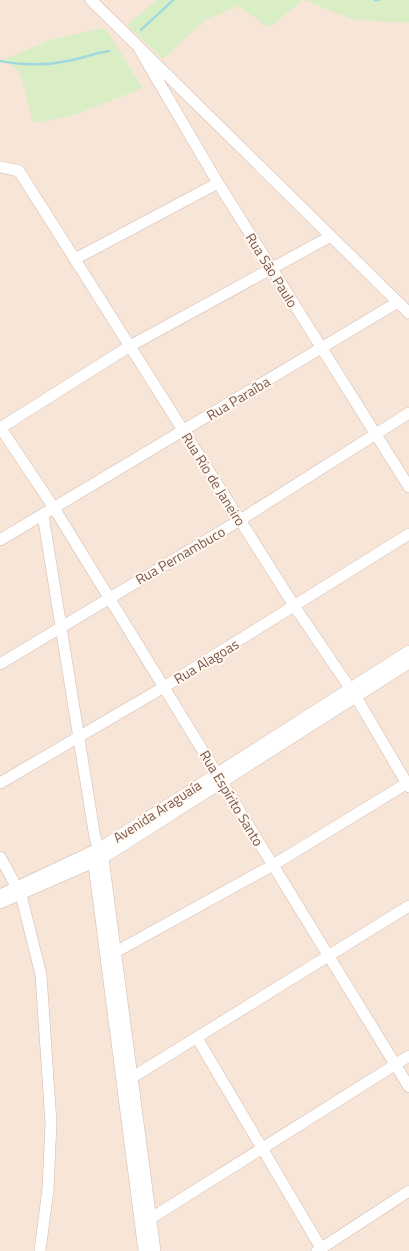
<svg xmlns="http://www.w3.org/2000/svg" width="409" height="1251" font-family="'Titillium Web',sans-serif">
	<style>
		.residential { fill: #f7e5d8 }
		.green { fill: #daeec6 }
		.lines { fill: none; stroke-linecap: round; stroke-linejoin: round }
		.stream { stroke: #a1dadd; stroke-width: 2.5 }
		.minor-casing { stroke: #d3baae; stroke-width: 12 }
		.minor { stroke: #fff; stroke-width: 11 }
		.labels { text-anchor: middle; dominant-baseline: central; stroke-width: 4; stroke-linejoin: round; paint-order: stroke }
		.street-label { font-size: 14px; fill: #7c574a; stroke: #fff9f2 }
	</style>
	<rect width="100%" height="100%" fill="#fef4ea"/>
	<!-- residential -->
	<path class="residential" d="M0,0H409V1251H0Z"/>
	<!-- green -->
	<path class="green" d="M157,0H303L269,28L238,6L205,20L163,59L127,25Z
		M304,0H409V23L355,20Z
		M105,28L143,88L71,116L33,123L21,75L5,59L53,39Z"/>
	<g class="lines">
		<!-- stream -->
		<path class="stream" d="M375,0H379
			M141,30L173,0
			M0,61C22,65 44,66 67,61C81,59 94,53 109,51"/>
		<defs>
			<path id="minor" d="M91,0L409,313
				M140,50L218,183L409,487
				M0,167L19,171L295,607L356,697L409,787
				M75,259L218,183
				M0,427L54,508L409,1087
				M0,428L130,346L331,236
				M43,515L95,838L103,858L155,1251
				M0,540L398,302
				M0,664L240,520L409,413
				M0,783L164,687L409,534
				M0,857L21,895L41,975L51,1123L48,1189L40,1251
				M93,857L144,1251
				M0,895L100,848L409,651
				M0,903L103,858L409,663
				M110,955L273,865L409,782
				M197,1038L321,1248
				M128,1080L409,906
				M148,1220L409,1056
				M317,1251L409,1191"/>
		</defs>
		<!-- minor casing -->
		<use href="#minor" class="minor-casing"/>
		<!-- minor -->
		<use href="#minor" class="minor"/>
	</g>
	<g class="labels">
		<!-- street labels -->
		<g class="street-label">
			<text transform="translate(272 270) rotate(58)">Rua São Paulo</text>
			<text transform="translate(238 398) rotate(-31)">Rua Paraíba</text>
			<text transform="translate(214 479) rotate(58)">Rua Rio de Janeiro</text>
			<text transform="translate(180 555) rotate(-30)">Rua Pernambuco</text>
			<text transform="translate(206 661) rotate(-31)">Rua Alagoas</text>
			<text transform="translate(232 798) rotate(59)">Rua Espírito Santo</text>
			<text transform="translate(157 811) rotate(-33)">Avenida Araguaía</text>
		</g>
	</g>
</svg>
